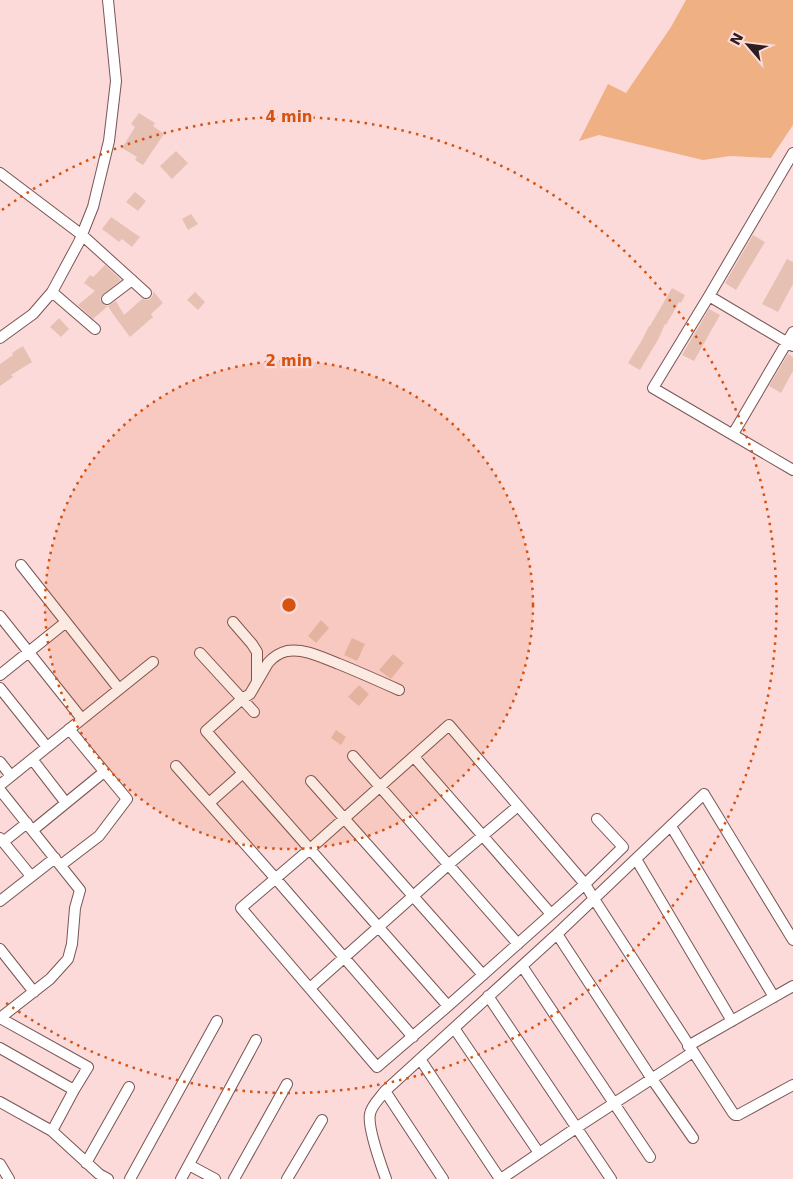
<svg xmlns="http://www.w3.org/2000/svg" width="793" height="1179" font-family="'DejaVu Sans',sans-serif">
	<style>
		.green { fill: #efb084 }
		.building { fill: #e7c0b4 }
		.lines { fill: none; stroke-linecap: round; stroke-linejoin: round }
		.minor-casing { stroke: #795555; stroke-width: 12 }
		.minor { stroke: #fff; stroke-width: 10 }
		.ring { fill: none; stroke: #d5530e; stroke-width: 2.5; stroke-dasharray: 2.5 5 }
		.centre { fill: #d5530e; stroke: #fcdad9; stroke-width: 2.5 }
		.ring-label { font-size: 15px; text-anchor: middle; font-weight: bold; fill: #d5530e; stroke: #fcdad9; stroke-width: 4.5; stroke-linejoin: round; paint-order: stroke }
	</style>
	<rect width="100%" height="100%" fill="#fcdad9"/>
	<!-- green -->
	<path class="green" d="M686,0H793V125L771,158L730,156L703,160L599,135L579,141L608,84L626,93L671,27Z"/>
	<!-- building -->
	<path class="building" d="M139,113L155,123L153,126L164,134L143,165L135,160L137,157L122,148L135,127L131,124Z
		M176,151L188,163L172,179L160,166Z
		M135,192L146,201L138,211L126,202Z
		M191,214L198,224L188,230L182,219Z
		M111,217L140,237L132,247L122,239L119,242L102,229Z
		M753,235L765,242L736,290L725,283Z
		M787,259L793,262V284L778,312L762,304Z
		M105,265L121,280L101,296L100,300L104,305L108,306L116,301L124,315L142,299L148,300L151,298L153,295V291L163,303L151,314L153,317L130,337L113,314L108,306L93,319L78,305L95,291L84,283L90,275L93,277Z
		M672,288L685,295L681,303L679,302L666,325L665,324L659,338L640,370L628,363L642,340L649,326H650Z
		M195,292L205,302L198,310L187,300Z
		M709,309L720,315L694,361L682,355Z
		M59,318L69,329L61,337L50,327Z
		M23,346L32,362L11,375L13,377L0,386V364L13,355L12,353Z
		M788,354L793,357V371L781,393L769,386Z
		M321,620L329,628L316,643L308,636Z
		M352,638L365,644L357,661L344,655Z
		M393,654L404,663L391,679L379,670Z
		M359,685L369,694L359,706L348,697Z
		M336,730L346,737L341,745L331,738Z"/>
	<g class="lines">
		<defs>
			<path id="minor" d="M793,153L709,296L653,388L793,470
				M0,173L82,235L146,293
				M52,292L95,329
				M709,296L793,346
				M107,299L132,280
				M0,338L33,314L52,292L79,242L93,207L109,141L116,81L108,0
				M733,434L793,332
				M21,565L119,689
				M0,616L82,719
				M233,622L252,644L257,652V680
				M200,653L254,712
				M0,675L66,622
				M0,688L47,747
				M399,690C379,681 359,672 339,664C323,658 305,648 287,651C279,653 273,657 268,663L250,694L242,699L206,731L448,1006
				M353,756L518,944
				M414,757L551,914
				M32,759L66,803
				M0,762L11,776
				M176,766L276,879L413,1037
				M311,781L483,975
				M0,785L153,662
				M0,790L80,890L75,908L72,944L68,959L50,979L0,1018
				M209,803L243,773
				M597,819L623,847L585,884L448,1006L377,1067L241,908L310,849L449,725L585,884L594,899L733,1113L735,1115H738L793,1085
				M671,826L774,997
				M33,830L104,772
				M0,838L31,876
				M3,842L27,823
				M636,859L732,1021
				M61,865L99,836L127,799L69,729
				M0,901L55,858
				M557,934L652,1079L693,1138
				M0,949L34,992
				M522,966L650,1157
				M310,988L448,865L518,806
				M488,996L611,1179
				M0,1018L88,1067L74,1090
				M454,1028L539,1153
				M688,1046L793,986
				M0,1048L74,1090L52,1131
				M420,1059L500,1179
				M385,1091L443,1179
				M0,1102L52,1131L99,1174L108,1179
				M86,1163L129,1087
				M0,1164L9,1179
				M189,1165L215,1179
				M130,1179L217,1021
				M181,1179L256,1040
				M234,1179L287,1084
				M287,1179L322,1120
				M386,1179C381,1165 367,1127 370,1114C371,1106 380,1098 385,1091L557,934L704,794L793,940
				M501,1179L576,1128L693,1052"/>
		</defs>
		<!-- minor casing -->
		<use href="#minor" class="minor-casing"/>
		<!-- minor -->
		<use href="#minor" class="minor"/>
	</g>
	<!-- distance rings -->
	<circle cx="289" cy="605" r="244" fill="#d5530e" fill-opacity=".12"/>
	<g class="ring">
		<circle cx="289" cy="605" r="244"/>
		<path d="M2 210A488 488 0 1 1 2 1000"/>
	</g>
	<circle cx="289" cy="605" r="8" class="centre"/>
	<g class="ring-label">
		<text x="289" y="122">4 min</text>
		<text x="289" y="366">2 min</text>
	</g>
	<!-- north arrow -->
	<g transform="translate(748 45) rotate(298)" stroke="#fcdad9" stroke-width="4" paint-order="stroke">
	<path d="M0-4L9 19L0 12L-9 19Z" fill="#2d1d1e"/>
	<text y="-8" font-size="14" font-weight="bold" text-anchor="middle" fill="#2d1d1e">N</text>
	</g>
</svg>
